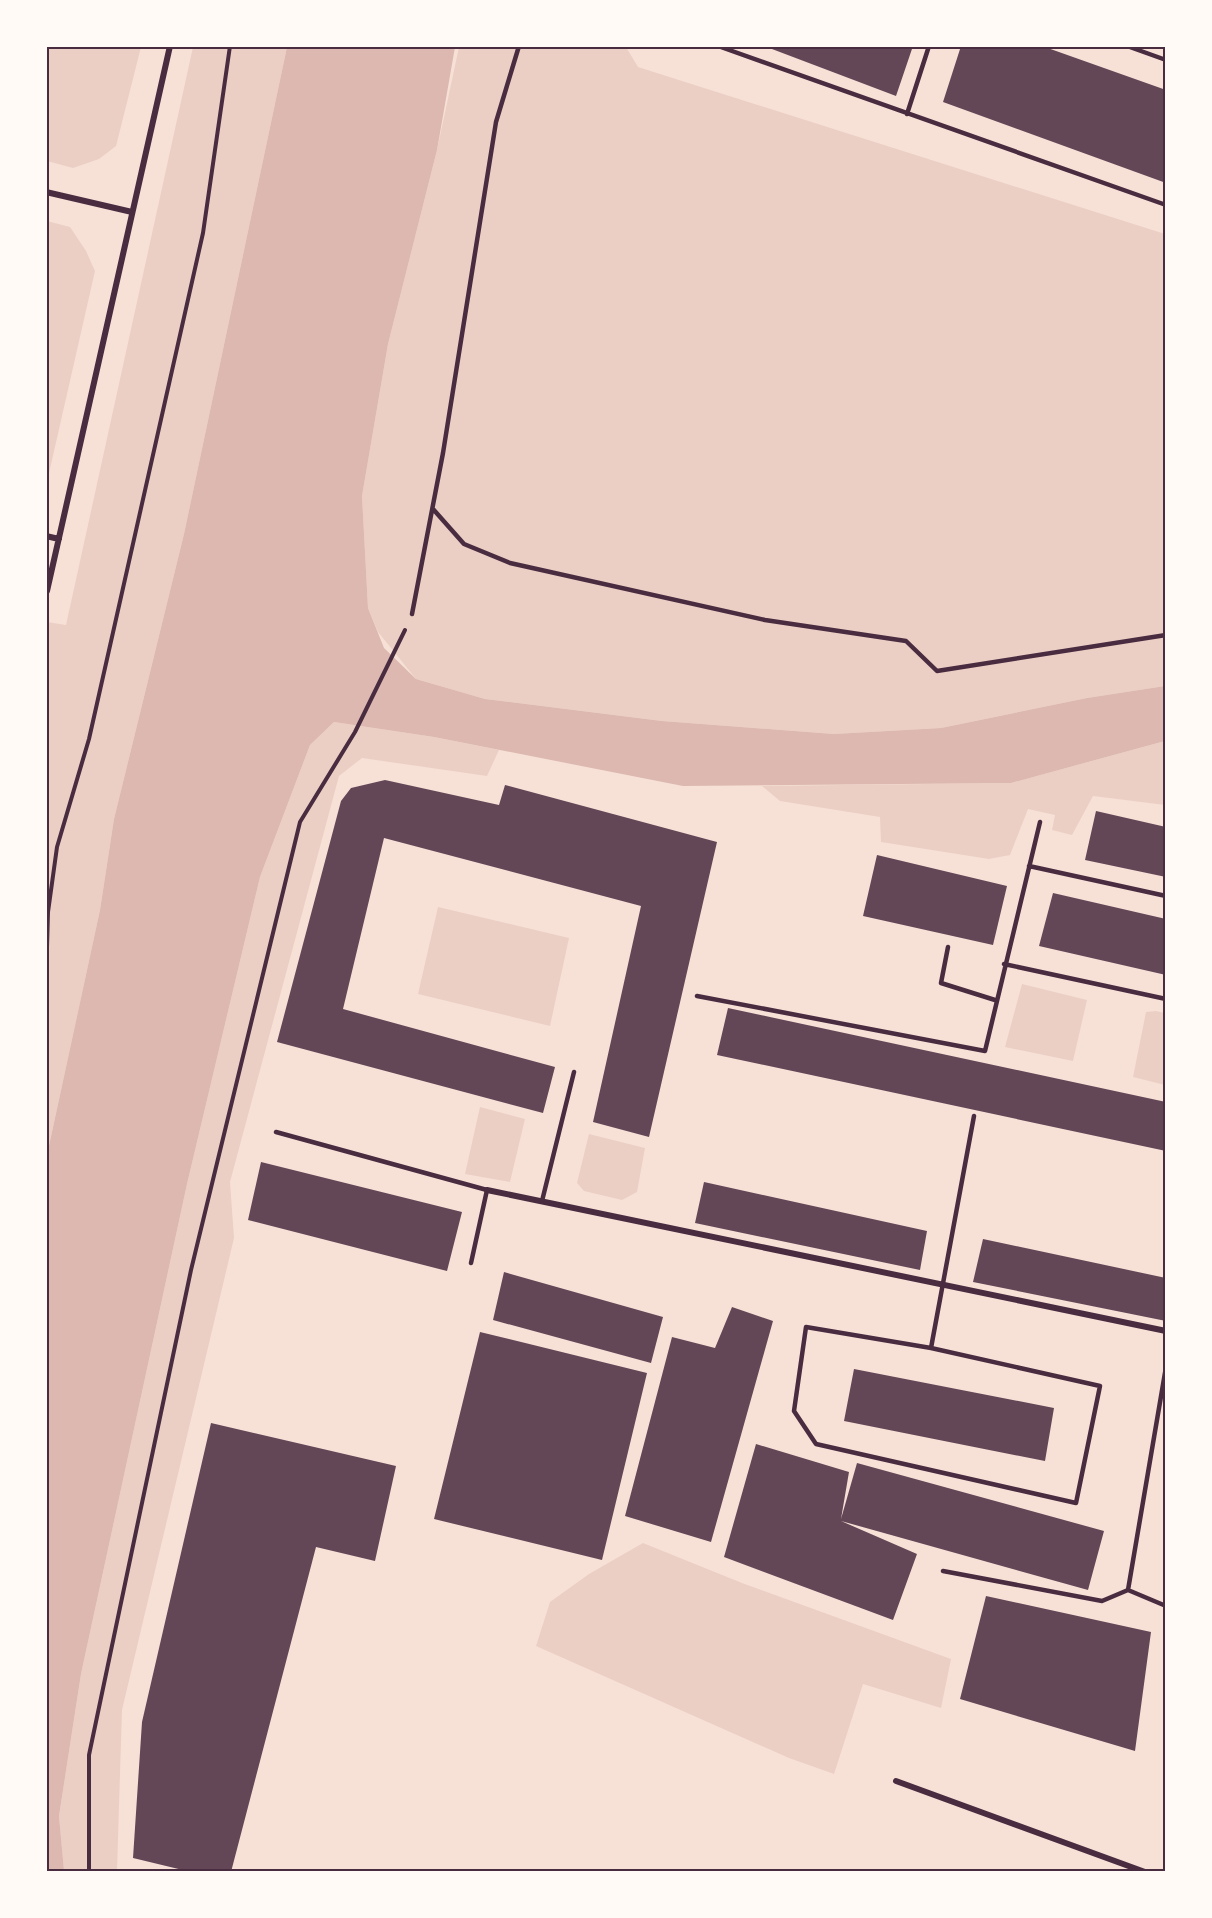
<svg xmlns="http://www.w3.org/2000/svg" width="1212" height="1918" font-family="Quicksand,sans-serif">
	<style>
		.green { fill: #ebcfc5 }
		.water { fill: #dcb8b0 }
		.building { fill: #644757 }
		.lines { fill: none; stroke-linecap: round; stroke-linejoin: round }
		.path { stroke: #4a2c40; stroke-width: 4 }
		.service { stroke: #4a2c40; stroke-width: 4.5 }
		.minor { stroke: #4a2c40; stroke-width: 6 }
		.neatline { fill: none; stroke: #4a2c40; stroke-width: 2 }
	</style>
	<rect width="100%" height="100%" fill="#f7e1d7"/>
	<!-- green -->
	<path class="green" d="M47,46L141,47L116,146L99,159L73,168L47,161Z
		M193,47H287L184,534L114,819L100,910L47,1155V622L66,625Z
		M459,47H626L638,67L1165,234V686L1087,698L941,728L834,734L662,721L485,699L416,679L378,632L368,608L362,496L388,344L437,150Z
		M47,221L70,227L86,251L95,271L47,482Z
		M334,722L434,737L499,750L487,776L362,758L339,776L230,1182L234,1238L122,1710L117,1871L64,1872L59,1816L81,1674L187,1184L260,877L310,745Z
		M1165,741V805L1093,796L1072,835L1052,830L1055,815L1028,809L1010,855L989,859L881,842L880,817L780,801L762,786L1011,783Z
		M438,907L569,938L550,1026L418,994Z
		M1022,984L1087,1000L1073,1061L1005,1047Z
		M1156,1011L1165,1013V1085L1133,1077L1146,1012Z
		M480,1107L525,1119L510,1182L465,1174Z
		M589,1134L645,1148L637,1192L622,1200L584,1191L577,1183Z
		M643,1543L742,1583L951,1659L941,1708L863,1684L834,1774L789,1758L536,1646L550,1602L589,1574Z"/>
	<!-- water -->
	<path class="water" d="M287,47H455L437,150L388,344L362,496L368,608L384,648L416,679L485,699L662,721L834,734L941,728L1087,698L1165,686V741L1011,783L683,786L434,737L334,722L310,745L260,877L187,1184L81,1674L59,1816L64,1871L47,1872V1155L100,910L114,819L184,534Z"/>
	<!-- building -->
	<path class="building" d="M764,46H913L896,96Z
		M961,46H1042L1166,90V183L943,102Z
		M385,780L499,805L505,785L717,842L649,1137L593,1122L641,906L384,838L343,1009L555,1067L543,1113L277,1042L341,801L351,788Z
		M1096,811L1166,827V877L1085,860Z
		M877,855L1007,886L993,945L863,916Z
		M1053,893L1166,919V975L1039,946Z
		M728,1008L1166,1102V1151L717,1055Z
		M261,1162L462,1212L447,1271L248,1220Z
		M704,1182L927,1231L920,1270L695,1223Z
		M983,1239L1166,1278V1321L973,1282Z
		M504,1272L663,1317L651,1363L493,1320Z
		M732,1307L773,1321L711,1542L625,1516L672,1337L715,1348Z
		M480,1332L647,1373L602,1560L434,1519Z
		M854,1369L1054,1408L1045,1461L844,1421Z
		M211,1423L396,1466L375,1561L316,1547L231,1872H191L133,1858L142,1722Z
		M756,1444L849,1472L841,1519L857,1463L1104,1531L1088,1590L841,1521L917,1554L893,1620L724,1557Z
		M986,1596L1151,1632L1135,1751L960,1699Z"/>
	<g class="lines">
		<!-- path -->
		<path class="path" d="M46,982L48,912L57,847L89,739L203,233L230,46
			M89,1872V1755L191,1270L300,822L355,732L405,630"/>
		<!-- service -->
		<path class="service" d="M718,46L1166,205
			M1127,46L1166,60
			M907,114L929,46
			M433,509L464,544L510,563L765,620L906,641L937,671L1166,635
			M412,614L443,453L496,122L519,46
			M1029,866L1166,896
			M948,947L941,983L995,1000
			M1004,964L1166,999
			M697,996L985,1051L1040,822
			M276,1132L487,1190L471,1263
			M542,1201L574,1072
			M806,1327L931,1348L1100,1386L1076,1503L816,1444L794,1411Z
			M931,1348L974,1116
			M1166,1367L1128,1590L1166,1606
			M943,1571L1102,1601L1128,1590"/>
		<!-- minor -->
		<path class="minor" d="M46,192L132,212
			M46,536L59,539
			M47,591L170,46
			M487,1190L1166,1331
			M896,1781L1145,1872"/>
	</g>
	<!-- border -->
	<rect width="1212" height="1918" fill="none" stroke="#fffaf5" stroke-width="96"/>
	<rect x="48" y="48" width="1116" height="1822" class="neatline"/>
</svg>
